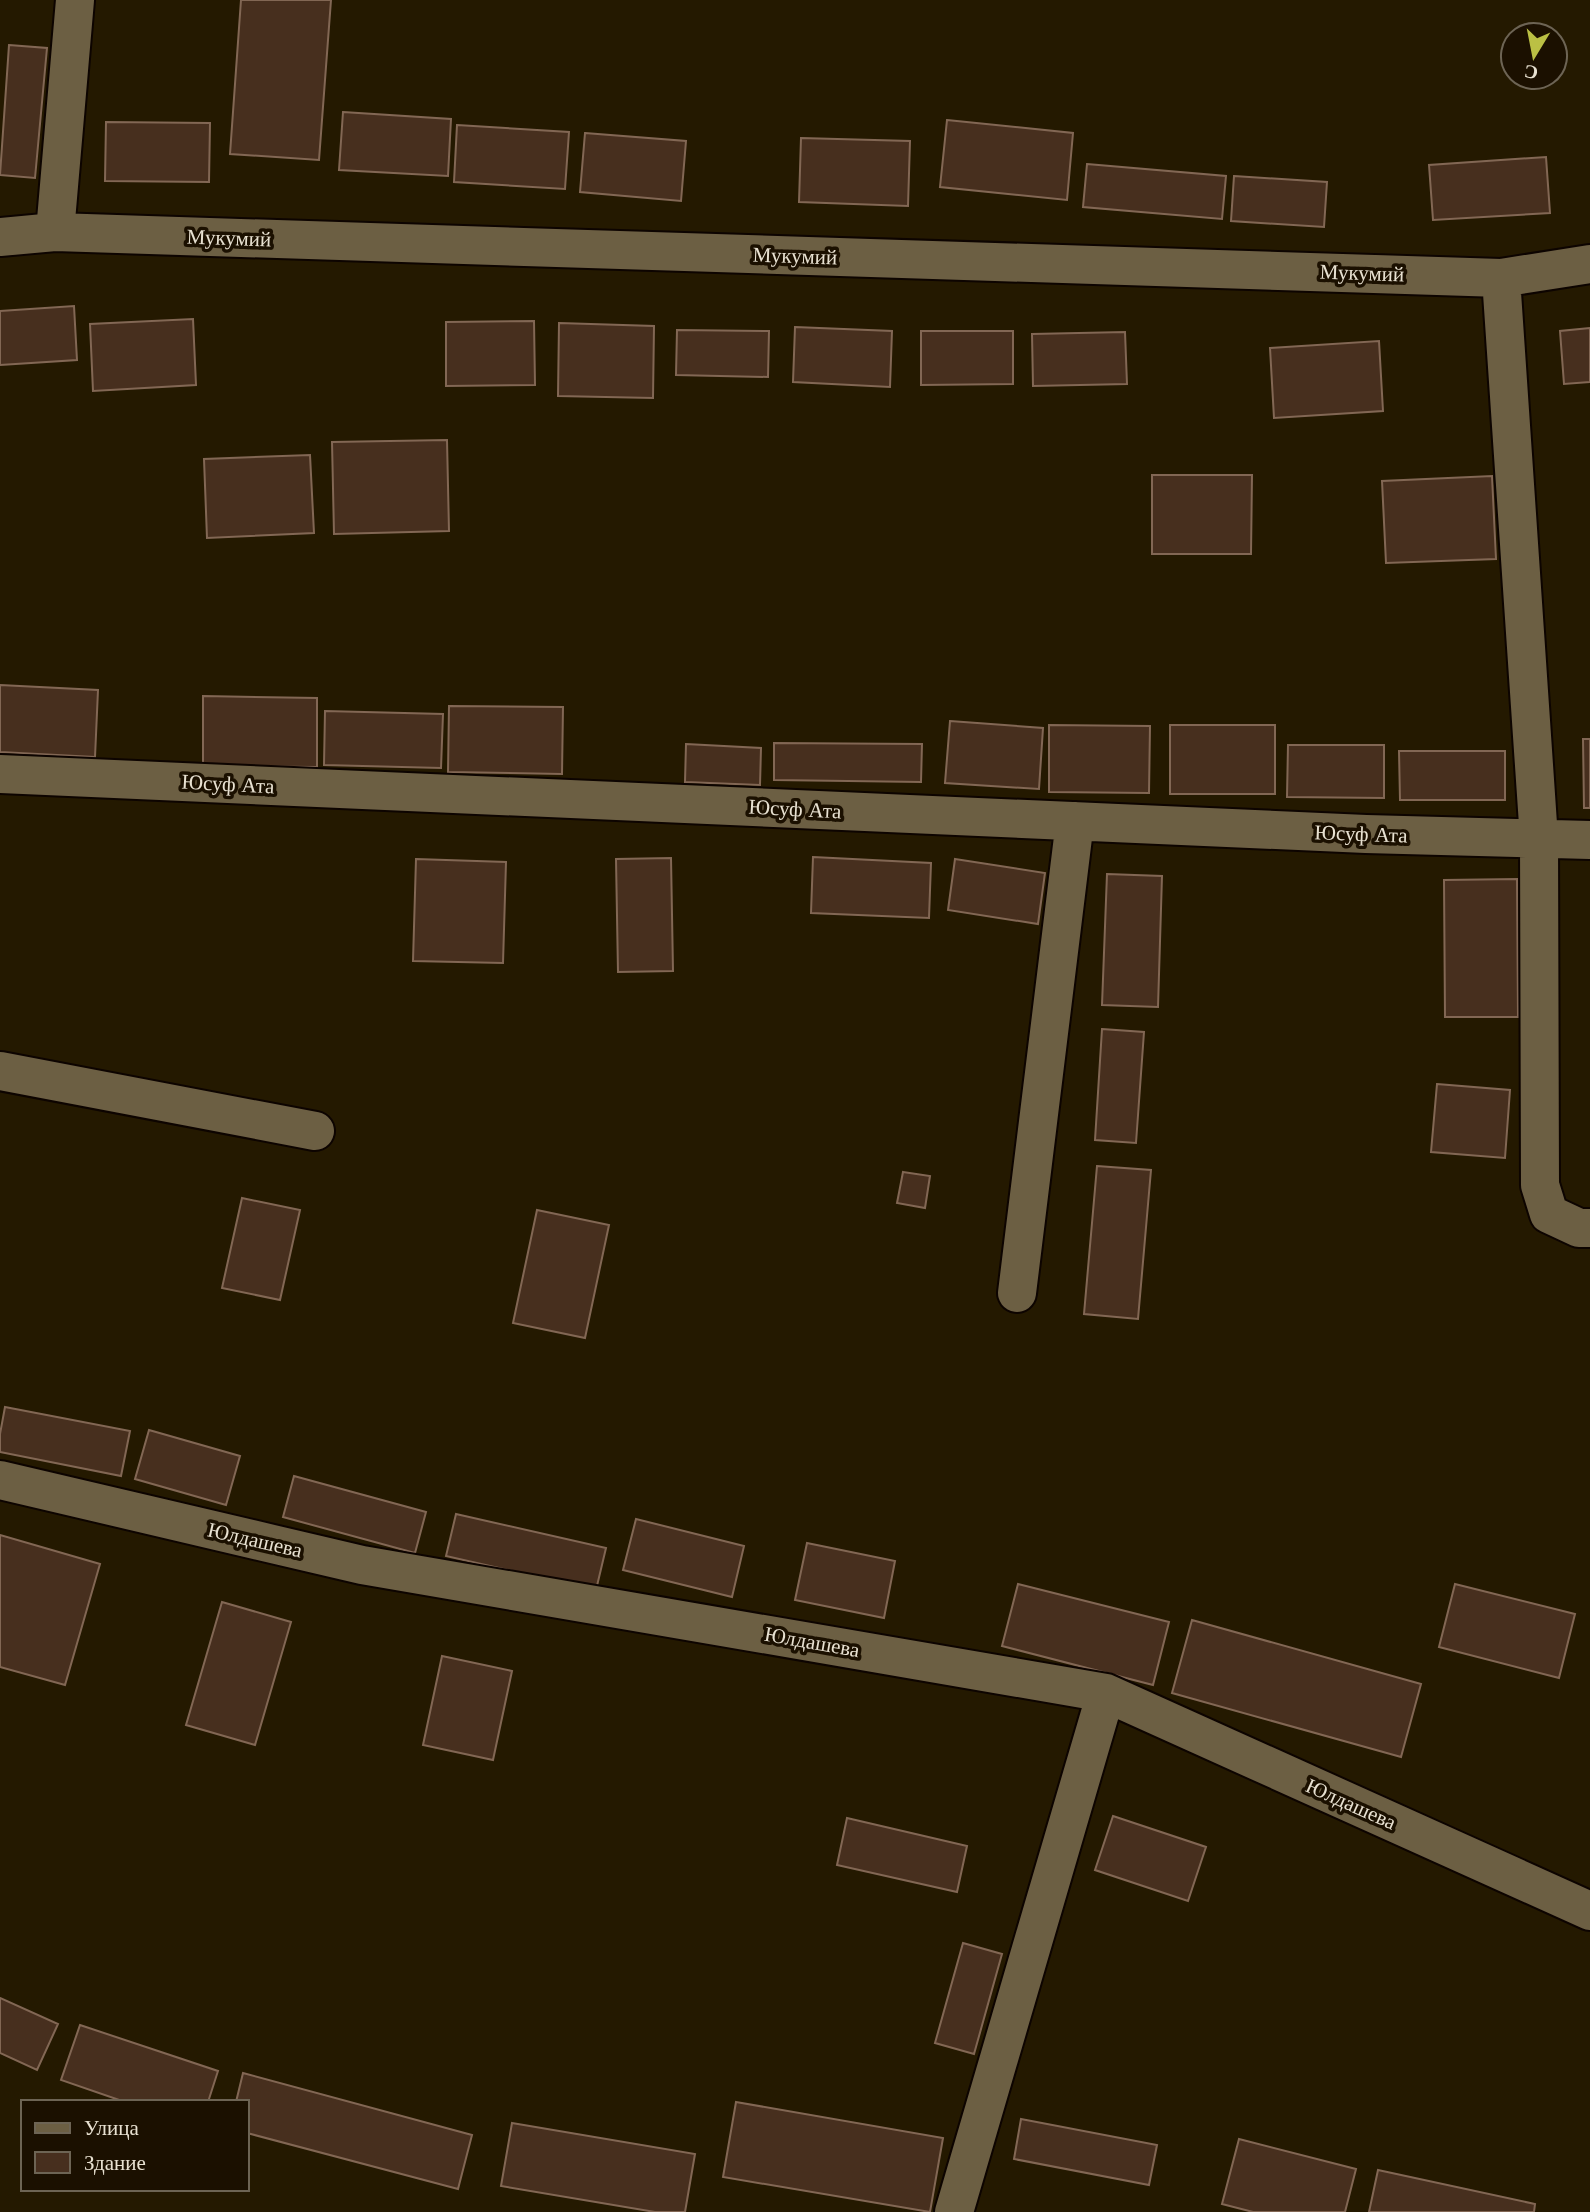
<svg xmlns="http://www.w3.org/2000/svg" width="1590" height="2212" font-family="'Libre Baskerville',serif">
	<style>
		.building { fill: #472f1e; stroke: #826754; stroke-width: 2 }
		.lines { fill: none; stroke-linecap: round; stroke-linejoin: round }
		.street-casing { stroke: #0d0400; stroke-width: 42 }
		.street { stroke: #6c5f43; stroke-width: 38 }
		.labels { text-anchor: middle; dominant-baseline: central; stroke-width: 7; stroke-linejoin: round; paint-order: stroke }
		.street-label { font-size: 21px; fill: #e8e1d1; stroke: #1b1000 }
	</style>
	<rect width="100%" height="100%" fill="#241900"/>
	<!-- building -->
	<path class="building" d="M241,0H331L319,160L230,154Z
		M9,45L47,48L35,178L0,175Z
		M343,112L451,119L448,176L339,170Z
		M947,120L1073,133L1067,200L940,187Z
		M106,122L210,123L209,182L105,181Z
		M457,125L569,132L565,189L454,182Z
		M585,133L686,141L681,201L580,192Z
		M801,138L910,141L908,206L799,202Z
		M1546,157L1550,213L1433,220L1429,165Z
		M1087,164L1226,176L1222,219L1083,207Z
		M1234,176L1327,182L1324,227L1231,221Z
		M74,306L77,360L0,365V311Z
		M193,319L196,385L93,391L90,324Z
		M534,321L535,385L446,386V322Z
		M559,323L654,326L653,398L558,396Z
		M795,327L892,331L890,387L793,382Z
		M1590,328V382L1564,384L1560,331Z
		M677,330L769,331L768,377L676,375Z
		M921,331H1013V384L921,385Z
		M1125,332L1127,384L1033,386L1032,334Z
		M1379,341L1383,411L1274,418L1270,348Z
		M447,440L449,531L334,534L332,442Z
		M310,455L314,533L207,538L204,459Z
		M1152,475H1252L1251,554H1152Z
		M1492,476L1496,559L1386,563L1382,481Z
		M0,685L98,690L95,757L0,752Z
		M203,696L317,698V767L203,766Z
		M449,706L563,707L562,774L448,772Z
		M325,711L443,714L441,768L324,765Z
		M950,721L1043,728L1039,789L945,783Z
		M1049,725L1150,726L1149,793L1049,792Z
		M1170,725H1275V794H1170Z
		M1583,739H1590V808H1584Z
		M774,743L922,744L921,782L774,780Z
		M686,744L761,748L760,785L685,782Z
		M1288,745H1384V798L1287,797Z
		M1399,751H1505V800H1400Z
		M813,857L931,863L929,918L811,913Z
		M671,858L673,971L618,972L616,859Z
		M416,859L506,862L503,963L413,961Z
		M955,859L1045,873L1038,924L948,910Z
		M1107,874L1162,876L1158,1007L1102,1005Z
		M1517,879L1518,1017H1445L1444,880Z
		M1102,1029L1144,1032L1136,1143L1095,1140Z
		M1437,1084L1510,1090L1505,1158L1431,1152Z
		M1097,1166L1151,1170L1138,1319L1084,1314Z
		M903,1172L930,1176L925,1208L897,1203Z
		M242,1198L300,1210L280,1300L222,1288Z
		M537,1210L609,1225L585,1338L513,1323Z
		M5,1407L130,1431L121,1476L0,1452V1434Z
		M149,1430L240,1456L226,1505L135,1479Z
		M294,1476L426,1512L415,1553L283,1517Z
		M456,1514L606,1548L596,1590L446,1556Z
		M636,1519L744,1546L732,1597L623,1570Z
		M0,1535L100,1564L65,1685L0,1667Z
		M807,1543L895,1561L884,1618L795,1600Z
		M1018,1584L1169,1622L1153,1685L1002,1646Z
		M1455,1584L1575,1614L1559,1678L1439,1647Z
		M222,1602L291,1622L255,1745L186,1725Z
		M1192,1620L1421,1684L1401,1757L1172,1693Z
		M442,1656L512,1671L493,1760L423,1745Z
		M1113,1816L1206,1847L1188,1901L1095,1870Z
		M847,1818L967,1846L957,1892L837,1865Z
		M963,1943L1002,1954L974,2054L935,2043Z
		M0,1998L58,2024L37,2070L0,2053Z
		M80,2025L218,2071L208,2102H125L61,2080Z
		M243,2073L472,2135L458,2189L247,2133V2102H236Z
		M736,2102L943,2138L930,2212L723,2177Z
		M1021,2119L1157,2145L1149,2185L1014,2159Z
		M512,2123L695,2154L685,2212H655L501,2186Z
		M1239,2139L1356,2169L1345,2212H1253L1222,2204Z
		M1378,2170L1535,2204L1534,2212H1369Z"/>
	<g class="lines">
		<defs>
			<path id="street" d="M55,232L75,0
				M0,237L55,232L1501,278L1590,264
				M1501,278L1539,839L1540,1185L1549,1214L1579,1228H1590
				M0,774L1366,834L1590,840
				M0,1071L315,1131
				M1017,1293L1075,821
				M0,1480L362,1565L1106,1693L1590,1911
				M954,2212L1106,1693"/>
		</defs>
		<!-- street casing -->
		<use href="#street" class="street-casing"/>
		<!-- street -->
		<use href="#street" class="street"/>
	</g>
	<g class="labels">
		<!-- street labels -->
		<g class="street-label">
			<text transform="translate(229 238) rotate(2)">Мукумий</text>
			<text transform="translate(795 256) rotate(2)">Мукумий</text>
			<text transform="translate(1362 273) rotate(2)">Мукумий</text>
			<text transform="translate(228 784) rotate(3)">Юсуф Ата</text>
			<text transform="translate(795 809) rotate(3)">Юсуф Ата</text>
			<text transform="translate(1361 834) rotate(2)">Юсуф Ата</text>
			<text transform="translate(255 1540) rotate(13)">Юлдашева</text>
			<text transform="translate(812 1642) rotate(10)">Юлдашева</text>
			<text transform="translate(1351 1804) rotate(24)">Юлдашева</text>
		</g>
	</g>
	<!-- legend -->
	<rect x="21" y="2100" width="228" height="91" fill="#1b1000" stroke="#6d6454" stroke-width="2"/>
	<rect x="35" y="2123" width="35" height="10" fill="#6c5f43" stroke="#6d6454" stroke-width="2"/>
	<text x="84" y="2135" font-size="21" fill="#e8e1d1">Улица</text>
	<rect x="35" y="2152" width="35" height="21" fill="#472f1e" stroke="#6d6454" stroke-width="2"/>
	<text x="84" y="2170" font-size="21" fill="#e8e1d1">Здание</text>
	<!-- north arrow -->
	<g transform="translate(1534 56) rotate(190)"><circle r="33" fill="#1b1000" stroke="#6d6454" stroke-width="2"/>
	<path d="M0-5L12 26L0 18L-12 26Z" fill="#bbc044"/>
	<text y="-10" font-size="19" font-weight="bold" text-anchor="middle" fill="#e8e1d1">С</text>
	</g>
</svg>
